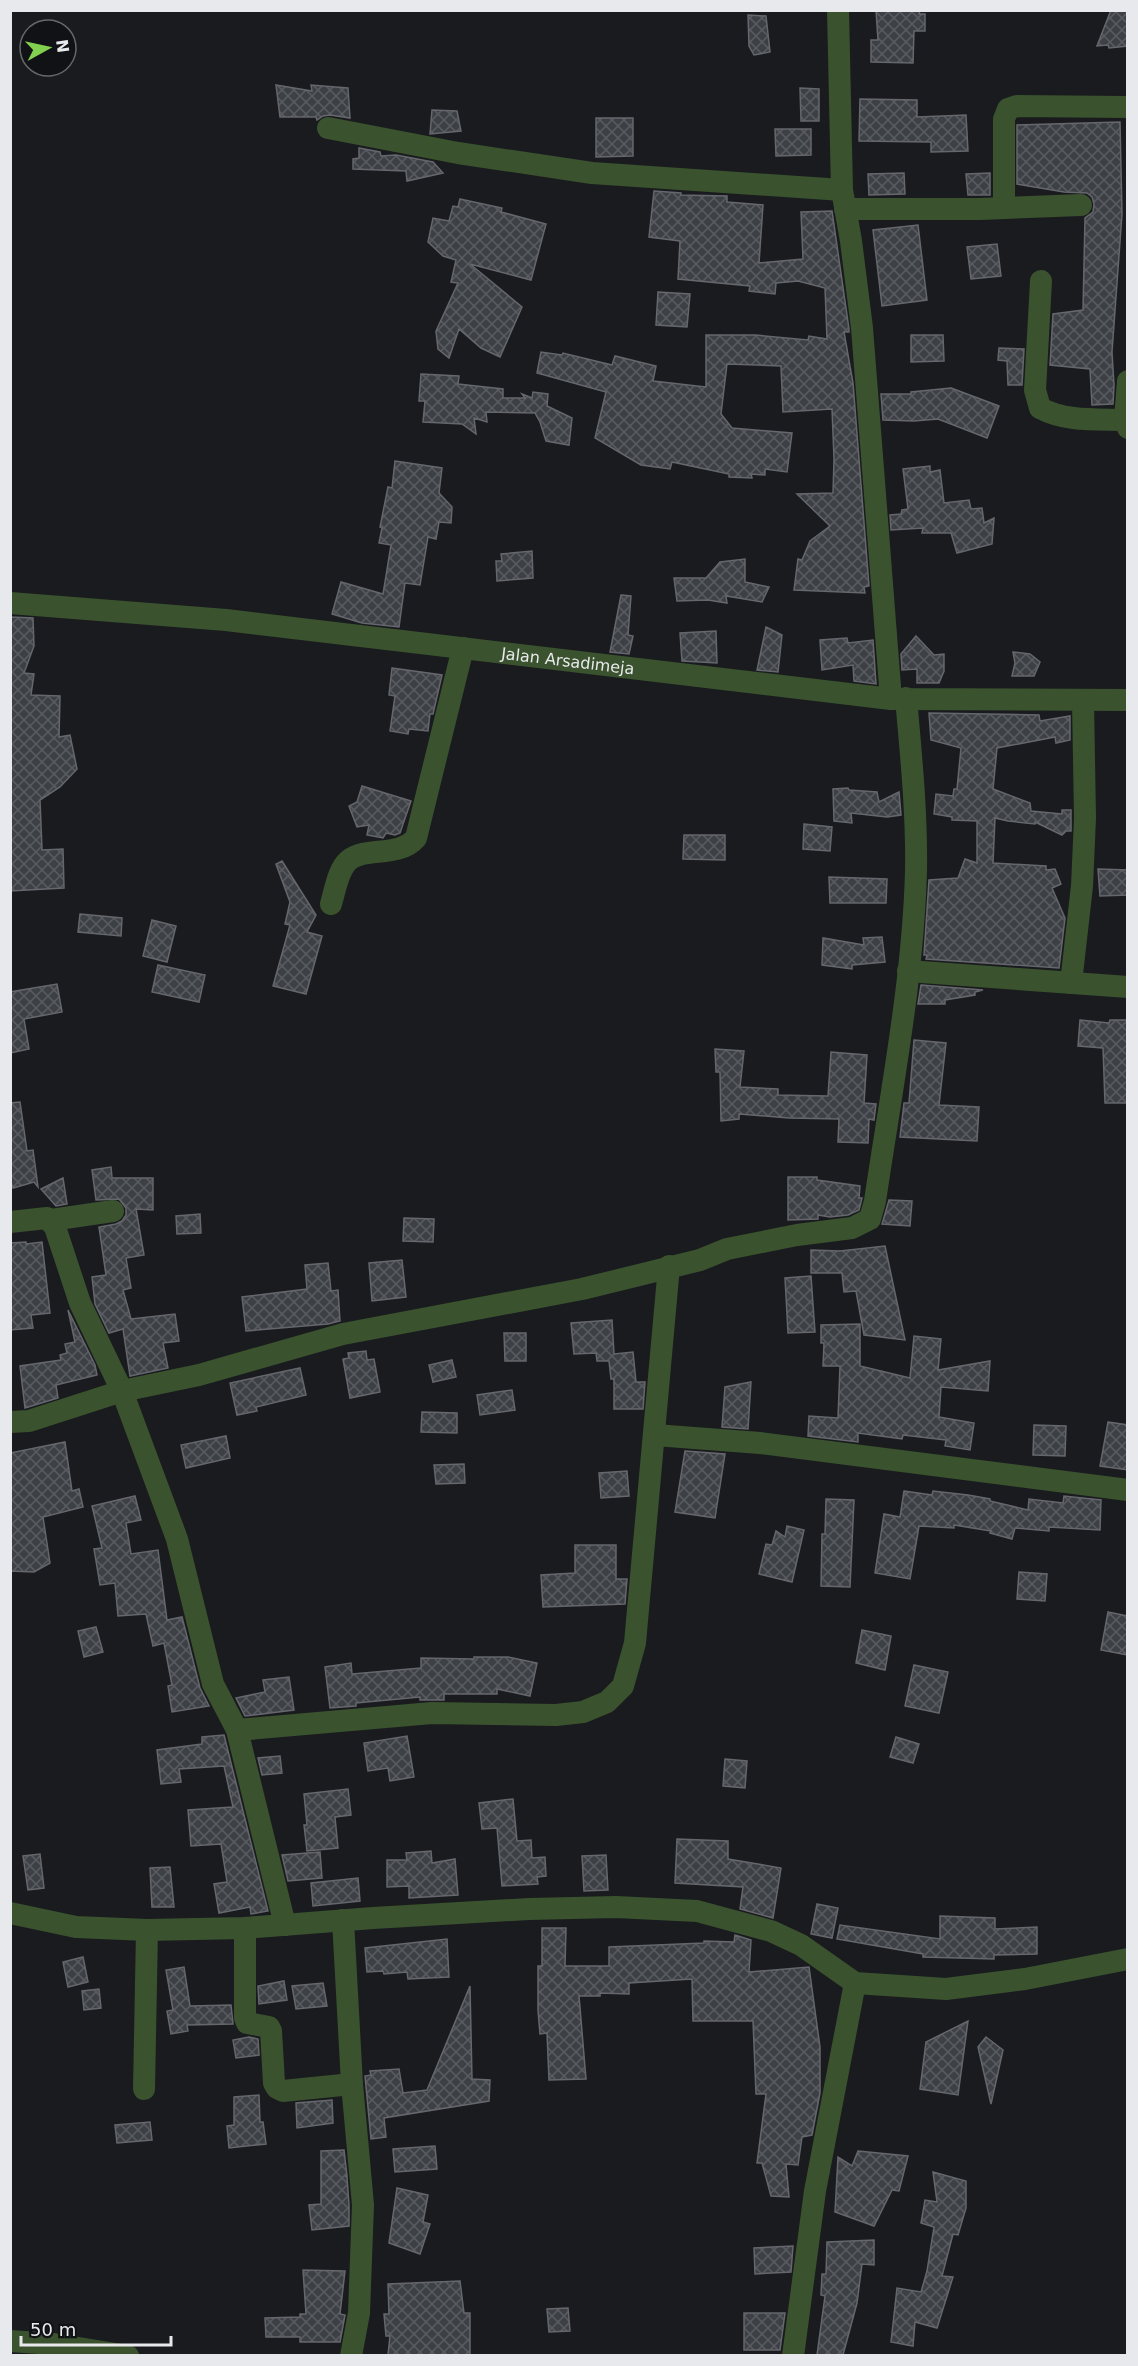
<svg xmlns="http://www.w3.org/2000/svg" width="1138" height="2366" font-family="'DejaVu Sans',sans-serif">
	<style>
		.building { fill: url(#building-cross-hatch); stroke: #65676d; stroke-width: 1.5 }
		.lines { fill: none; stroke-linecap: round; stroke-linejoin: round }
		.minor { stroke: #3a522d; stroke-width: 22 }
		.labels { text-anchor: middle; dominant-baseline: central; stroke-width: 4.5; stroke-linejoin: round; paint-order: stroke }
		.street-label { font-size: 16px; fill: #e7e9ec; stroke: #101216 }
	</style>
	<defs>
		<pattern id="building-cross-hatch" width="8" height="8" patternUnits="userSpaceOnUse" patternTransform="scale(1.5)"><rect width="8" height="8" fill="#3d4045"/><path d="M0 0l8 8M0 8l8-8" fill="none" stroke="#595c60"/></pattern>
	</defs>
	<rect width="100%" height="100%" fill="#191b1f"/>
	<!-- building -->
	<path class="building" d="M876,10H920L919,14H925V31H914L913,63L871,62V40H878Z
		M1111,10H1128V46L1109,48L1108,45L1097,46Z
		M748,15L766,16L770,52L754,55L749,46Z
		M276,85L312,91L311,85L348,88L350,118L330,115L323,116L317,120L316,117H280Z
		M800,88L819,89V121H801Z
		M860,99L917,100V117L966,115L968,151L931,152V142L859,141Z
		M432,110L457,111L461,131L430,134Z
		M596,118H633V156L596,157Z
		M1120,122L1122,214L1112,352L1114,385L1113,404L1092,405L1090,369L1050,365L1053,314L1083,310L1085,218L1093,212L1094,204L1092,197L1087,193L1064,192L1017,184V125Z
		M775,129H811V155L776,156Z
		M359,148L380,152L381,156L396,155L433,162L443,173L407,181L406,171L353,169V159L359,158Z
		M904,173L905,194L869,195L868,174Z
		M990,173V195H968L966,174Z
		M654,191L681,193V195L727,196V202L763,205L759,263L803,259L801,212L832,211L849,329V332H844L853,383L869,586L864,587L865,593L794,590L798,559L802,560L810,541L830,526L797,494L833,493L834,459L832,409L783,412L781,366L727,364L721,414L732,428L792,433L787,472L765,469V475L751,474L752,478L729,477V474L672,462L670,469L641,465L595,438L606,392L537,373L541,352L562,355L563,353L612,365L615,356L656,366L653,381L706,387V335H755L808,340L809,336L827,339L825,288L798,281L776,283L775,294L749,291L750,286L678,279L680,241L649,237Z
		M460,199L502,208L501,212L546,224L531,280L470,264L522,307L500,357L481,348L459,329L449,358L438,349L436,331L458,283L451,282L456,260L443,256L428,242L433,218L449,221L453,206L458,207Z
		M918,225L927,300L882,306L873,230Z
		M997,244L1001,276L971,279L967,247Z
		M658,292L690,294L687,327L656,325Z
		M911,335H943L944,361L911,362Z
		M999,348L1024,349L1022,385H1008L1007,361L998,360Z
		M421,374L459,376L458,384L503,389V398H525L522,394L532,398L533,392L548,394L547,406L572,418L569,445L546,441L540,422L535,413L486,412L487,422L474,418L476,434L462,424L423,422L425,401H419Z
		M951,388L999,406L987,438L938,419L914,421L883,420L881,394H911V392Z
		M395,461L442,468L439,493L452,507L451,523L439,522L436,539L428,537L420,585L405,583L399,627L362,623L332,614L341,582L383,594L391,545L379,543L382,528L380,527L388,487L392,488Z
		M930,466V472L940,470L944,503L969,500L971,509L982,508L984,523L994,518L992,544L957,553L951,533H922L923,528L891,530L890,515L901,514L902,510L908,509L903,469Z
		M532,551L533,578L497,581L496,561H502L501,554Z
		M745,559V582L769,587L762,602L726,596L727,603L708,600L677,601L674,578H706L720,562Z
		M621,595L631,596L628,635L633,636L629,654L610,652Z
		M10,617L33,618L34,646L24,673L34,674L31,695L60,696L59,737L70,735L77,769L60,787L40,800L42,850L63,849L64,888L10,891Z
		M766,627L782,635L778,672L757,670Z
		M716,631L717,663L682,661L680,633Z
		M916,636L934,655L944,654V671L939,683H917V669L902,670L901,654Z
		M847,638L848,643L873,640L876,684L854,681L853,665L822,670L820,640Z
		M1013,652L1030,654L1040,662L1034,676H1012L1015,663Z
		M392,668L442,675L433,714H430L428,731L409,729L408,734L390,731L395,696L389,695Z
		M929,713L1039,715L1040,721L1070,716V740L1056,743L1055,737L997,748L993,789L1030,803L1031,811L1062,814V810H1071V831H1066L1062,835L1035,822V824L1008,821L995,818L993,863L1046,866V870L1055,869L1061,884L1052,888L1065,918L1059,968L926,959L927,955H924L929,880L958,878L965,859L977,863V821L952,820V817L934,814L936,794L953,796L954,789H957L961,748L931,740Z
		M362,786L411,801L400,833L395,835L386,833L383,838L367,835L369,825L357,827L349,806L357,802Z
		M848,788L849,790L877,792L879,802L899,792L901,815L887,817L851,813L852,823L834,821L833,789Z
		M804,824L832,827L830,851L803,849Z
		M684,835H725V860L683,859Z
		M282,861L316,915L307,932L322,936L306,994L273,986L290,925L285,924L290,902L276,864Z
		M1098,869L1128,870V895L1100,896Z
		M829,877L887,879L886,903H830Z
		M80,914L122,918L121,936L78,932Z
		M152,920L176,926L167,962L143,956Z
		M882,937L885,962L852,965V969L822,965L823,938L864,945L863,938Z
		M158,965L205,975L199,1002L152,992Z
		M57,984L62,1012L24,1019L29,1049L10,1053V992Z
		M921,985L983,990L975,992V995L945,1000V1004H918Z
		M1080,1020L1109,1023L1110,1020H1128V1103H1105L1103,1048L1078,1046Z
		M914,1040L946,1043L939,1105L979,1107L977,1141L900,1137L904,1103H909Z
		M715,1049L744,1051L740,1087L778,1089V1095L828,1096L831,1052L867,1055L864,1103L876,1104L874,1120L869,1119L868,1143L838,1142L839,1119L789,1118L739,1114V1119L721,1121L720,1072H716Z
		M20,1102L27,1151L33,1150L38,1187L34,1182L13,1188L10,1179V1103Z
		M111,1167L112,1178H153V1210L136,1209L144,1255L126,1258L131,1288L123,1290L131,1319L175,1314L179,1341L163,1343L168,1368L130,1376L123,1329L109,1333L95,1304L92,1277L106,1275L99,1227L116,1224L122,1221L126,1215V1208L119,1199L96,1200L92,1170Z
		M788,1177H817V1180L860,1186L859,1198H862L859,1210L848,1215L830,1217L818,1215V1219L788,1220Z
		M63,1178L67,1204L56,1206L41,1189Z
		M889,1200L912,1201L910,1226L882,1224Z
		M200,1214L201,1233L177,1234L176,1216Z
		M404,1218L434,1219L433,1242L403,1241Z
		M26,1242V1244L42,1242L50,1313L31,1315L33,1328L10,1330V1243Z
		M885,1246L905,1340L864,1335L856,1291L844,1292L842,1273H811V1250L840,1251Z
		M402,1260L406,1297L372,1301L369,1263Z
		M328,1263L331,1291L338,1290L340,1321L328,1324L246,1331L242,1297L307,1289L305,1265Z
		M811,1276L815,1332L788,1333L785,1278Z
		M68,1310L95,1365L97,1375L56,1385L58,1398L25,1408L20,1366L61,1360L60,1355L67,1353L65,1344L75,1342Z
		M612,1320L614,1354L633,1352L636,1382H645L643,1409H614V1379H611L609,1361H597L596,1353L574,1354L571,1323Z
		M860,1324V1366L910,1378L914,1336L941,1339L938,1370L990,1361L988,1391L941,1387L939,1417L974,1423L970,1450L945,1446L946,1440L903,1435L902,1439L858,1433V1442L808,1436L809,1416L838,1418L840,1366H823L824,1343H821V1325Z
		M504,1333H526V1361H505Z
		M366,1351L367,1360L374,1359L380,1392L350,1398L343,1359L349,1358L348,1353Z
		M452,1360L456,1377L433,1382L429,1365Z
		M300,1368L306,1395L256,1407L257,1411L237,1415L230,1383Z
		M751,1382L748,1429L722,1427L725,1387Z
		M512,1390L515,1410L480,1415L477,1395Z
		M422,1412L457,1413V1433L421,1432Z
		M1108,1422L1128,1425V1470L1100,1466Z
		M1034,1425L1066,1426L1065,1456L1033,1455Z
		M226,1436L230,1458L186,1468L181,1445Z
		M65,1442L72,1491L79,1489L83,1507L43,1517L50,1563L34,1572L10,1571V1453Z
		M685,1451L725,1454L715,1518L675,1512Z
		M464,1464L465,1483L436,1484L434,1465Z
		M627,1471L629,1496L601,1498L599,1473Z
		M904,1491L932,1495L933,1491L968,1495L990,1499V1501L1028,1510L1029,1499L1063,1503L1064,1496L1101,1500L1100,1530L1049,1527V1531L1015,1528L1012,1539L990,1533L991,1531L954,1525V1528L919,1526L910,1579L875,1573L884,1514L900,1517Z
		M135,1496L141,1520L126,1523L131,1554L158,1550L167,1620L182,1617L200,1688L209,1706L172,1712L168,1686L172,1685L164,1643L153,1646L146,1614L118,1616L115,1583L100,1585L94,1549L102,1548L92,1506Z
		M826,1499L854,1500L850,1587L821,1586L822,1534H825Z
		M787,1526L804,1530L792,1582L759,1574L766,1544L772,1545L776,1531L785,1537Z
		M575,1545H616V1579H627L625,1604L543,1607L541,1575L575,1573Z
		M1019,1572L1047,1574L1045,1601L1017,1599Z
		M1108,1612L1128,1616V1655L1101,1650Z
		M96,1627L103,1652L84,1657L78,1631Z
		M862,1630L891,1636L885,1670L856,1663Z
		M474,1657H508L537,1663L530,1696L497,1689V1694H444V1700H420V1697L356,1703V1706L330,1708L325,1667L351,1663L352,1674L421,1668V1658L474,1659Z
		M914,1665L948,1672L939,1713L905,1706Z
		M289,1677L294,1710L245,1716L236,1698L265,1692L263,1680Z
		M224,1735L268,1911L251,1914L250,1907L219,1913L214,1884L227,1882L221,1844L191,1846L188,1810L233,1807L224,1766L179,1769L181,1782L161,1784L157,1750L202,1744V1737Z
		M407,1736L414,1777L390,1781L388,1768L368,1771L364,1743Z
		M896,1737L919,1744L913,1763L890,1757Z
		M280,1756L282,1773L262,1775L258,1758Z
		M725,1759L747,1761L745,1788L723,1786Z
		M348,1789L351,1815L335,1817L338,1848L307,1851L304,1825H307L304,1794Z
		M513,1799L517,1841L531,1840L532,1858L545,1857L546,1876L537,1877L538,1884L502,1886L497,1828L482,1829L479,1803Z
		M677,1839L728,1841V1859L781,1868L773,1918L740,1909L743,1887L675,1883Z
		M431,1851L432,1863L455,1859L458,1895L409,1898V1886L387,1887V1860H407L406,1853Z
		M320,1852L322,1878L288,1881L282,1855Z
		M40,1854L44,1888L28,1890L23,1856Z
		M606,1855L608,1890L584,1891L582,1856Z
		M170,1867L174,1907H152L150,1868Z
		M358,1878L360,1901L313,1906L311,1883Z
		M817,1904L838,1908L832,1938L811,1934Z
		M940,1916L995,1918V1929L1037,1927V1954L994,1955V1959L923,1957V1954L837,1939L840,1925L940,1939Z
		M542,1928H566L565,1966H609V1947L704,1943V1941L734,1942L735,1935L751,1940L749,1972L809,1967L820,2047V2093L812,2135L802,2137L798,2165L786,2164L789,2197L771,2196L762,2163H757L766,2094H756L753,2021H693L692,1979L629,1983V1994L600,1993V1996H579L586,2079L549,2080L547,2033L540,2034L538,2010V1966H542Z
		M447,1939L449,1977L408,1979L407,1972L384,1974L383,1971L367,1972L365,1948Z
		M83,1957L88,1982L68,1987L63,1962Z
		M184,1967L190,2006L231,2005L233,2024L187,2025L188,2031L171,2034L167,2011L173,2010L166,1970Z
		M284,1981L287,2000L259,2004L258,1986Z
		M323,1983L327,2006L296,2009L292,1986Z
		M470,1986L472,2079L490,2080L489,2101L384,2118L386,2137L371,2139L365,2076L371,2075L370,2071L399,2069L403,2093L427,2090Z
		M99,1989L101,2008L84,2010L82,1991Z
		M968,2021L958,2095L920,2089L926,2042Z
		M249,2037L258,2039L259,2055L236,2058L233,2040Z
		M986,2037L1003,2050L991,2104L978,2047Z
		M259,2095L260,2122H263L266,2144L229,2148L227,2126L234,2125V2097Z
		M332,2100L333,2123L297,2128L296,2103Z
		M150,2122L152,2140L117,2143L115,2125Z
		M435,2146L437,2169L395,2172L393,2149Z
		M344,2150L347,2176H345L347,2177L349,2205V2226L312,2230L309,2205L321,2204V2151Z
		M858,2151L908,2156L899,2191L892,2190L874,2226L835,2212L838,2157L852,2166Z
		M933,2172L966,2181V2208L958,2235L953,2234L942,2276L953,2277L937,2328L915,2322L913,2346L891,2342L897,2288L921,2292L927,2271L934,2227L921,2223L925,2200L937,2202Z
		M397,2188L428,2195L423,2222L430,2224L420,2254L389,2243Z
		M874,2240V2265L862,2264L857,2303L843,2355H817L825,2296L821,2295L822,2274H826L827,2242Z
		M793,2246L791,2272L755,2274L754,2248Z
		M303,2270L345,2271L340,2314L345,2315L340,2342H300V2337H266L265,2318L300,2317V2314H306Z
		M460,2281L464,2313H470V2355H388L390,2336H386L384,2314H389L388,2284Z
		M568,2308L570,2331L549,2332L547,2309Z
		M744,2313H785L780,2350H744Z"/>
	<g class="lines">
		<!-- minor -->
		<g class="minor">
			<path d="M838,10L842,190L851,241L862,328L891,699"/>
			<path d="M328,128L458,153L592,173L842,190"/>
			<path d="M1004,208V119L1008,109L1017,106L1128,107"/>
			<path d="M845,209H980L1081,205"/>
			<path d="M1041,281L1035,390L1040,408C1066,422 1097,419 1125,420"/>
			<path d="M1128,381L1125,420L1128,428"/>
			<path id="s1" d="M10,603L226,620L891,699L1128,700"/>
			<path d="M331,904C335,891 337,874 346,863C361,845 398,859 416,838L463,648"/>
			<path d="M908,971L1128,987"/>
			<path d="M1071,983L1082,886L1085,818L1083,701"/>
			<path d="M51,1220L113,1211"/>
			<path d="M10,1222L47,1218L55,1227L80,1303L122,1391L177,1539L213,1684L237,1730L285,1925"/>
			<path d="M10,1422L29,1421L122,1391L199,1375L343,1334L582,1289L700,1260L727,1249L797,1235L852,1228L870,1219L875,1201C891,1092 913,981 916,871C917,813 911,755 906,698"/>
			<path d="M655,1435L760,1443L1128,1490"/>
			<path d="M237,1730L432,1713L556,1715L583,1712L607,1702L623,1686L635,1643L669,1266"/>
			<path d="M10,1913L76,1927L147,1930L245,1928L373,1918L529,1909L616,1907L697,1911L771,1931L801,1945L855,1983L946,1989L1025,1979L1128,1959"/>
			<path d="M343,1920L352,2084L363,2205L359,2313L351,2356"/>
			<path d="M245,1928V2018L247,2023L269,2027L271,2031L274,2083L277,2088L283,2091L352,2084"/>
			<path d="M144,2089L147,1930"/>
			<path d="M10,2341L54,2344L128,2356"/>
			<path d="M793,2356L815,2191L855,1983"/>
		</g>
	</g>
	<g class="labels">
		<!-- street labels -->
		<g class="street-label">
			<text stroke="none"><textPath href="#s1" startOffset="561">Jalan Arsadimeja</textPath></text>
		</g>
	</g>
	<!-- border -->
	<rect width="1138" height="2366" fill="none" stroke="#e7e9ec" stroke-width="24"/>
	<!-- north arrow -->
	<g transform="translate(48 48) rotate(82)"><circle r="28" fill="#101216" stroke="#66686c" stroke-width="1.5"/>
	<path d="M0-4.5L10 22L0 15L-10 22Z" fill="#82d04f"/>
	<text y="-9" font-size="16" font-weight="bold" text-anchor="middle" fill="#e7e9ec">N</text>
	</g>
	<!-- scale -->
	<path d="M21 2336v9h150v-9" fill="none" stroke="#e7e9ec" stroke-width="3"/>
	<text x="30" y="2336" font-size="18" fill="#e7e9ec" stroke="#101216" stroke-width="4.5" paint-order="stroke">50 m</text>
</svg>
